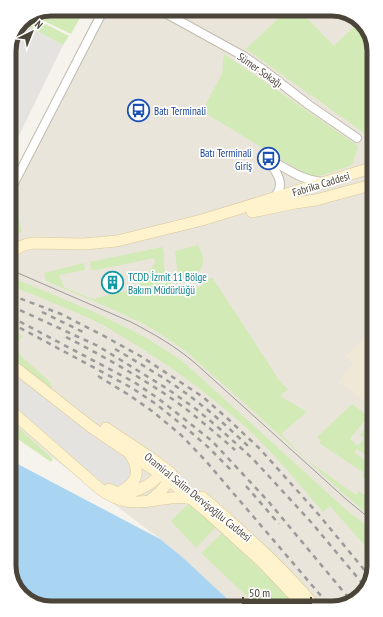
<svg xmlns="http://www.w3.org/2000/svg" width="383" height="617" font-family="'PT Sans Narrow',sans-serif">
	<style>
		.residential { fill: #eae5da }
		.education { fill: #efe8d6 }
		.green { fill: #d2eab5 }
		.parking { fill: #e5e3e0 }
		.water { fill: #a9d4f2 }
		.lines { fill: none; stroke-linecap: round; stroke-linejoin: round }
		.street-casing { stroke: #c2bbae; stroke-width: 10 }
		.secondary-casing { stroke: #d6c79b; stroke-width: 12 }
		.street { stroke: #fff; stroke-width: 8 }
		.secondary { stroke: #fff3cd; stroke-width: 11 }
		.tram { stroke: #9a9a9a; stroke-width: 1 }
		.rail { stroke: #9a9a9a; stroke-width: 2.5; stroke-dasharray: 5 5; stroke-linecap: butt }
		.labels { text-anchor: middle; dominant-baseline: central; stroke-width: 3.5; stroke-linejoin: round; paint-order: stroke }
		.street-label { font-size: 11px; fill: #4b4439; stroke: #fff }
		.transit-label { font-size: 11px; fill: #164399; stroke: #fff; text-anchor: start }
		.culture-label { font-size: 11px; fill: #0d838f; stroke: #fff; text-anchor: start }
		.rim { fill: none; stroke: #4b4439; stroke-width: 5 }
	</style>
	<rect width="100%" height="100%" fill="#f6f3ec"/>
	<!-- residential -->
	<path class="residential" d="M97,9H335L355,16L370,32L374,568L367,589L351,604L234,605L181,556L160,539L12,427L10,199Z"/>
	<!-- education -->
	<path class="education" d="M372,332L373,407L338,382L353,364L346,355Z"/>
	<!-- green -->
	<path class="green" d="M51,9H85L71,34L34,16Z
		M288,9H298L334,46L360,21L370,32V137L246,49Z
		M31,17L69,36L63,45L25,25L9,56V49L21,21Z
		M224,54L358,146L352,165L324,175L310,177L202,111L222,74Z
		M10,214L18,215L22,232L11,234Z
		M198,245C206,261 205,269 190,279L182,277L178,275L175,251Z
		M162,247C166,255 163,257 164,265C164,278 176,295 190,291C199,289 205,282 212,277L281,383L288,389L280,396L307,412L281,434L308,461L356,495L359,491L370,499L373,508L374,519L345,495L241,400L183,349L146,325L112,309L46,281L44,273L84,263L85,270L59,275L64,287L92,299L131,290L143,280L155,263L154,258L97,270H91L90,262Z
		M11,277L94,312L131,330L148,339L181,360L211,387L344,508L374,531V556L330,506L323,512C300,485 278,458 252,433C219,402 183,375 144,350C131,342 117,333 103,325C73,310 42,298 11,286Z
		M11,330L23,336L17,343L16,349L22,357L50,382L52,389L12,358Z
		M352,404L368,416L350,439L358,446L364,438L360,435L372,418H373V462L371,459L357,449L354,452C370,464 372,461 369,482L362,476L364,473L319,443L321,441L317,437Z
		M12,422L53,459L51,462L12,435Z
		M187,505L191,506L216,527L196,548L171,521Z
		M222,533L271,580L294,604L256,605L201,553Z"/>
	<!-- parking -->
	<path class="parking" d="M25,25L63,45L10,154L9,56Z
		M12,371L124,458L129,463L132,472L129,480L120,486L116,487L110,485L96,477L22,413L13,423L12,422Z"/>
	<!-- water -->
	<path class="water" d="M12,461L160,539L181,556L234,605L49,608L28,601L13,585Z"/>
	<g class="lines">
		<defs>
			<path id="street" d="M158,9L245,57L261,68L309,105L357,138
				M268,159C287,168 300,180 322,182
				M268,160C277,172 287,186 273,198
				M10,191L104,9"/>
			<path id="secondary" d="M252,212L295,203L316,200L371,185
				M11,253C18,247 25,244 33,243L84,244L117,241L202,220L371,168
				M12,365L91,427L169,480L206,511L262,562L302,604
				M12,412L100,489C119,503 134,504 157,500C171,498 178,496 192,499
				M106,428L148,456L171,473
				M109,489C128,500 153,485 165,469
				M120,492C138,482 141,472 130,454
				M202,497C241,530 280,565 313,604
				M149,501L160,492L173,476"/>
		</defs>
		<!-- street casing -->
		<use href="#street" class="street-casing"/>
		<!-- secondary casing -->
		<use href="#secondary" class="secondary-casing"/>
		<!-- street -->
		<use href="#street" class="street"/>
		<!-- secondary -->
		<use href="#secondary" class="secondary"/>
		<!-- tram -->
		<path class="tram" d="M11,270L131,322C154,334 175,346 195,363L347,500L374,522"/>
		<!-- rail -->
		<path class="rail" d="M11,295L61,314L104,336L142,357L203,397L228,419L260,449L319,515L371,578
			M11,306L98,346L166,388L196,409L220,429L253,459L311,522L367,589
			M42,312L85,333
			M11,317L134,382L159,399L212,441L268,501L352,602
			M11,323L132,388L156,404L186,428L208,447L231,470
			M66,337C99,354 131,372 162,392C188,409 212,430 235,450
			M115,349C144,366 174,383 200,404C217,417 233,432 249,447
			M98,376L129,395L152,411L181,435L205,460L328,604
			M246,486L279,524"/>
	</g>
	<!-- icons -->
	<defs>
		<symbol id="bus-ring" viewBox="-11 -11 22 22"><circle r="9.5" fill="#fff" stroke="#1a4fb4" stroke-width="1.5"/><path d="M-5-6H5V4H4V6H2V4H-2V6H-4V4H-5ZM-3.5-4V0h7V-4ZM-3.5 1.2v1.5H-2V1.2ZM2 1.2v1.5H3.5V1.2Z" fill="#1a4fb4"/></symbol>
		<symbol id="building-ring" viewBox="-11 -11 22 22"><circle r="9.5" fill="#fff" stroke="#0f9aa8" stroke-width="1.5"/><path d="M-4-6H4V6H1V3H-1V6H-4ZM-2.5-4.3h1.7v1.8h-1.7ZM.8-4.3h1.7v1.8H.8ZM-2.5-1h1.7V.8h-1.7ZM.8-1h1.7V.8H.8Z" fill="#0f9aa8"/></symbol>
	</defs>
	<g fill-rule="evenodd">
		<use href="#bus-ring" x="126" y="98" width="25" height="25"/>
		<use href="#bus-ring" x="256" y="146" width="25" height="25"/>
		<use href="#building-ring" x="100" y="270" width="25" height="25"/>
	</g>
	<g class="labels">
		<!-- street labels -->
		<g class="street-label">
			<text transform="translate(260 70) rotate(35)">Sümer Sokağı</text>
			<text transform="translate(321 184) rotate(-17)">Fabrika Caddesi</text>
			<text transform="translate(198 497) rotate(39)">Oramiral Salim Dervişoğllu Caddesi</text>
		</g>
		<!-- transit labels -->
		<g class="transit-label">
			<text x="154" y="111">Batı Terminali</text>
			<text x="252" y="153" text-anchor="end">Batı Terminali<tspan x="252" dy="13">Giriş</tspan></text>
		</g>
		<!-- culture labels -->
		<g class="culture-label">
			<text x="128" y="277">TCDD İzmit 11 Bölge<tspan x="128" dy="13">Bakım Müdürlüğü</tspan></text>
		</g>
	</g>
	<!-- crop -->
	<path d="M0 0H383V617H0ZM51 16H332A35 35 0 0 1 367 51V566A35 35 0 0 1 332 601H51A35 35 0 0 1 16 566V51A35 35 0 0 1 51 16Z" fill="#fff" fill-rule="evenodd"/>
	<path class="rim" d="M51 16H332A35 35 0 0 1 367 51V566A35 35 0 0 1 332 601H51A35 35 0 0 1 16 566V51A35 35 0 0 1 51 16Z"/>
	<!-- north arrow -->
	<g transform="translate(32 32) rotate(43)" stroke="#ffffff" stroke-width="3" paint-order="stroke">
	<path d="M0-3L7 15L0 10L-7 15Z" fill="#4b4439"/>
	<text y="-6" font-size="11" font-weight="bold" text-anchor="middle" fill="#4b4439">N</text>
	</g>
	<!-- scale -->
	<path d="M243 597v6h68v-6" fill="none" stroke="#4b4439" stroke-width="2"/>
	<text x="249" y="597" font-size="12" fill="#4b4439" stroke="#ffffff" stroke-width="3" paint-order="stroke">50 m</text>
</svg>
